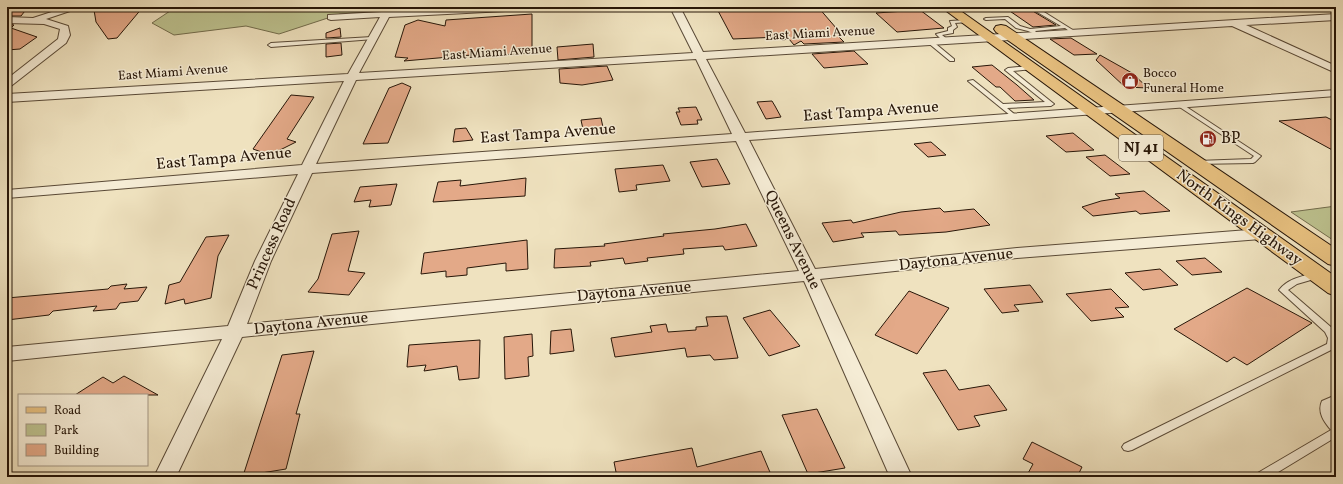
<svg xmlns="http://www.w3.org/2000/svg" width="1343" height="484" font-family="Vollkorn,serif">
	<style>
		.green { fill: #bdc28f; stroke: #726c4c }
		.building { fill: #e3a988; stroke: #271608 }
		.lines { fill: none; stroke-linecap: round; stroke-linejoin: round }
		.lane-casing { stroke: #594936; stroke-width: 2 }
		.street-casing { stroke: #594936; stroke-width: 2 }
		.primary-casing { stroke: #271608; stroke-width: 2 }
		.lane { fill: #f5ecd5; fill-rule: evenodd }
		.street { fill: #f5ecd5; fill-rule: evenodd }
		.primary { fill: #e8c180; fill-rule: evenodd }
		.labels { text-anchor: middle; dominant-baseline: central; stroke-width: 3; stroke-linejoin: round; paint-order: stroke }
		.far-street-label { font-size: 13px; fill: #271608; stroke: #f5ecd5 }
		.far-poi-label { font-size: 13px; fill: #271608; stroke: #f5ecd5; text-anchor: start }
		.shield { fill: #f5ecd5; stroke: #655646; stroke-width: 1 }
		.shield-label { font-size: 15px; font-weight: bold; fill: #271608 }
		.street-label { font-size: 16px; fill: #271608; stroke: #f5ecd5 }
		.poi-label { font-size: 16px; fill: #271608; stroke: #f5ecd5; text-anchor: start }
	</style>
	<rect width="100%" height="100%" fill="#efe2bf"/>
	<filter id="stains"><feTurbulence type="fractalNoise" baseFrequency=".005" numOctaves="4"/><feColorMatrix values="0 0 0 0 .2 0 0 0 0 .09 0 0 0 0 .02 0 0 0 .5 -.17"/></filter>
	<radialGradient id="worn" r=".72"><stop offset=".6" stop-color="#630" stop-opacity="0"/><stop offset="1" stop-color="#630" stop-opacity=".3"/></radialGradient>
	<!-- green -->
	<path class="green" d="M176,7H451L340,14L279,34L246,26L174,35L152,23Z
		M1336,206V242L1291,212Z"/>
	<!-- building -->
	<path class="building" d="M7,7H28L21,16H7Z
		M113,7H143L117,38L108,39L96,22L94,10Z
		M716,7H818L843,36H838L844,42L804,44L801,41L794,45L789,39L782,40L779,37L733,39Z
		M1004,7H1026L1056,25L1033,27Z
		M920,10L944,28L897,32L876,13Z
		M532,14V53L483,56V54L404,61L408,58L395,57L405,25L418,20L445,26L446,20Z
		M7,24L14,25L11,28L37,37L20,49L7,50Z
		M340,28L341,37L326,38V33Z
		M1071,38L1097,54L1074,55L1050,39Z
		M341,43L342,55L326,57V44Z
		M593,44L594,57L558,60L557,47Z
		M854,51L868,64L824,68L812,54Z
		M1100,55L1132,73L1148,88L1125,87L1096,60Z
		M992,65L1017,85L1034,100L1015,101L1000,87H996L972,67Z
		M607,66L613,80L582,85L560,83L559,69Z
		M402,83L411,87L388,143L363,144L389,88Z
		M291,95L314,97L287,139L296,142L270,155L253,149Z
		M772,101L775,106L781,117L766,119L757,102Z
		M696,107L702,120H697L698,124L681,125L676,112H680L678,108Z
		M1326,117L1336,122V152L1279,121Z
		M601,118L604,132L584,134L581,120Z
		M466,128L473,140L453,142L455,129Z
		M1073,133L1094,150L1066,152L1046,136Z
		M931,142L946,155L928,157L914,144Z
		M1105,155L1130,174L1110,176L1086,157Z
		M717,159L730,184L702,187L690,162Z
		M663,165L670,181L636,185L637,190L619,192L615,169Z
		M526,178L525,196L433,202L438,182L461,180L460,186Z
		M397,184L391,205L369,207L371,200L354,202L360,187Z
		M1144,191L1170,211L1140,214L1136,211L1093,216L1082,207L1101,201L1120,198L1115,194Z
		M940,208L944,212L974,209L990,225L946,232L899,235L896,231L861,233L864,237L833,242L822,223L851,220L853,223L901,212Z
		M746,224L757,246L725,250L723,246L683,249L684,254L647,258L648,261L625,264L623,258L590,262L591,266L554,268L555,249L605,246L604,244L664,236L663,234L715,229Z
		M359,231L348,271L365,273L349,295L308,292L318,279L332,234Z
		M229,235L218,256L211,298L185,304L184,299L165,304L169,285L180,282L206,237Z
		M527,240L528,269L506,271V263L467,268V275L446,277V271L421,274L424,253Z
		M1205,258L1222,272L1192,275L1176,261Z
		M1160,269L1178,285L1143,290L1125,273Z
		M127,284L124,289L147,287L138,301L120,303L116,309L93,311L97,306L53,311L49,315L7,320V298L108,289L111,286Z
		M1030,285L1043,302L1014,305L1019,311L1002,313L984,289Z
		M1247,288L1312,323L1247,365L1234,357L1227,362L1174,329Z
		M1111,289L1129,307L1115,308L1124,317L1091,321L1066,294Z
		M909,291L949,308L917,354L875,335Z
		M770,310L800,346L769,356L743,318Z
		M727,316L738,358L714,360L710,355L687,357L685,348L615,357L611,338L652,332L650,326L666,324L668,332L696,330V327L708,326L706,317Z
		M571,329L574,351L550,354L551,331Z
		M532,334L533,356L528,357L529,376L505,379L504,337Z
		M480,340L479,378L459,380L457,366L424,371L426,365L407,367L409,345Z
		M314,351L296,414H300L286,469L243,476L282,355Z
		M946,370L959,390L989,385L1007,410L974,416L980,426L958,430L923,373Z
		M124,376L158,395H75L103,377L113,383Z
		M817,409L845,468L808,474L782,415Z
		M1032,442L1082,467L1077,477H1026L1033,464L1023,459Z
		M692,448L697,467L761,451L772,477H617L614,462Z"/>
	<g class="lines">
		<defs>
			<path id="lane" d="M900,7H921L919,8L901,9L899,8Z
				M1032,7H1036L1076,32L1072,33L1065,28L1035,31L1037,33L1035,34L1028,31L1016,28L1005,19L986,20L984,19L986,18L1008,17L1020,26L1030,29L1061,26L1032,9Z
				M966,20L968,21V22L955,23L957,27L953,30V33L942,35L947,39V41H943L936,34L948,31V28L952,26L950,21Z
				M372,37H374V39L271,47L268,45L271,43Z
				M927,40H931L954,59V61H950L927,42Z
				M1030,66L1032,67V69L1013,71L1054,104L1051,106L1007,108L1019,118L1016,120L968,81L973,80L1003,104L1045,102L1005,70L1008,68Z
				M1180,103L1182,104L1261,156L1255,162L1253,163L1195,164L1194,163L1197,161L1251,159L1254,156L1178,106L1177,105Z
				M1318,272L1321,273L1322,275L1321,277L1297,284L1288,290L1332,328L1336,335L1335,348L1132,450L1128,451L1124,450L1122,447L1124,444L1327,344L1328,338L1325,332L1279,290C1288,278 1304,276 1318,272Z
				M1336,395V404L1331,407L1332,414L1336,421V437L1270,477H1254L1256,474L1331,430C1324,422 1317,412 1322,401Z"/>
			<path id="street" d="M67,7H82L46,19L68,26L70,35L66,43L11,86L7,87V79L58,39L60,29L44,24L7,23V17L33,18Z
				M471,7H529L524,10L389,17L359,73L693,53L670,7H680L703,52L1336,14V20L1246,25L1336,66V73L1232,26L706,59L745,133L1336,90V96L749,140L815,269L1017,248L1261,229L1267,231L1269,234L1267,237L1261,239L1017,258L820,279L912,477H890L804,281L242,337L176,477H154L222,339L7,361V347L228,326L255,261L298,174L7,198V190L302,165L344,81L7,102V94L348,74L380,17L331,20L328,19V15ZM696,59L732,134L316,164L356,80ZM736,141L799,271L247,324L271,261L312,173Z"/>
			<path id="primary" d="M941,7H955L1336,277V296L1328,293Z
				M1001,25L1006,26L1336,249V266L1328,264L996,32L994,29L996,26Z"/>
		</defs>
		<!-- lane casing -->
		<use href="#lane" class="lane-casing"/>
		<!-- street casing -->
		<use href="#street" class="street-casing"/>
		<!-- primary casing -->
		<use href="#primary" class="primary-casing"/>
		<!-- lane -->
		<use href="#lane" class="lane"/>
		<!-- street -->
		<use href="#street" class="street"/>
		<!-- primary -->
		<use href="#primary" class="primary"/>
	</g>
	<!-- icons -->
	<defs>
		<symbol id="shop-disc" viewBox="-11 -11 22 22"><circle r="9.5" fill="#8f2418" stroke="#f5ecd5"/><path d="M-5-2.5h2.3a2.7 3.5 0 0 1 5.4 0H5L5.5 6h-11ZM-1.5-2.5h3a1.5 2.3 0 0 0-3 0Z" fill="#fff"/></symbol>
		<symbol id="fuel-disc" viewBox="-11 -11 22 22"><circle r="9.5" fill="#8f2418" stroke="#f5ecd5"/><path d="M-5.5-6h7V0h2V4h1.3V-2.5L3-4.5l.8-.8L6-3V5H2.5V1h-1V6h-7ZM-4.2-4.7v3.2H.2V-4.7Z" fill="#fff"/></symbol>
	</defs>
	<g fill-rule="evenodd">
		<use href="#shop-disc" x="1120" y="71" width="20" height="20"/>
		<use href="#fuel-disc" x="1198" y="129" width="20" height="20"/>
	</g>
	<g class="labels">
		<!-- far-street labels -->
		<g class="far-street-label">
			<text transform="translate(820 34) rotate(-3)">East Miami Avenue</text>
			<text transform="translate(497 53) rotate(-4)">East Miami Avenue</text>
			<text transform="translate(173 73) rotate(-4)">East Miami Avenue</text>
		</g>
		<!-- far-poi labels -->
		<g class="far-poi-label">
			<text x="1143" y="74">Bocco<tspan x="1143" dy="15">Funeral Home</tspan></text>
		</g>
		<!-- shield labels -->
		<rect class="shield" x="1119" y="135" width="44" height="26" rx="3"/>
		<g class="shield-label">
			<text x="1141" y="148">NJ 41</text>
		</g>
		<!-- street labels -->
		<g class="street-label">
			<text transform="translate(871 112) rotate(-4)">East Tampa Avenue</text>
			<text transform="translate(548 134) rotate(-4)">East Tampa Avenue</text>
			<text transform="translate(224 159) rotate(-5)">East Tampa Avenue</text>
			<text transform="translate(1239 218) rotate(36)">North Kings Highway</text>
			<text transform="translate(792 240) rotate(64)">Queens Avenue</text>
			<text transform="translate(272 244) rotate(-66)">Princess Road</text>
			<text transform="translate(956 260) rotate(-6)">Daytona Avenue</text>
			<text transform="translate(634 292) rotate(-5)">Daytona Avenue</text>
			<text transform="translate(311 324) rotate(-6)">Daytona Avenue</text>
		</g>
		<!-- poi labels -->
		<g class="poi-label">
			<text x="1221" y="139">BP</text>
		</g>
	</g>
	<!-- margin -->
	<rect width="1343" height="484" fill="none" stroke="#efe2bf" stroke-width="24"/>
	<rect x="8" y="8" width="1327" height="468" fill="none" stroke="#271608" stroke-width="2"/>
	<rect x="12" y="12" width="1319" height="460" fill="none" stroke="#271608"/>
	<!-- legend -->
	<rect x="18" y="394" width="130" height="72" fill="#f5ecd5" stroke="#a39683"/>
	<rect x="26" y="407" width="20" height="6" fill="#e8c180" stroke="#a39683"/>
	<text x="54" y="414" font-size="12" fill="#271608">Road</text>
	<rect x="26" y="424" width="20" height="12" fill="#bdc28f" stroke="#a39683"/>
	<text x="54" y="434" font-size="12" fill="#271608">Park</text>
	<rect x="26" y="444" width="20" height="12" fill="#e3a988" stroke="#a39683"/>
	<text x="54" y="454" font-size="12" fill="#271608">Building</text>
	<rect width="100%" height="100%" filter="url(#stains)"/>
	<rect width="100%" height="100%" fill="url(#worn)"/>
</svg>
